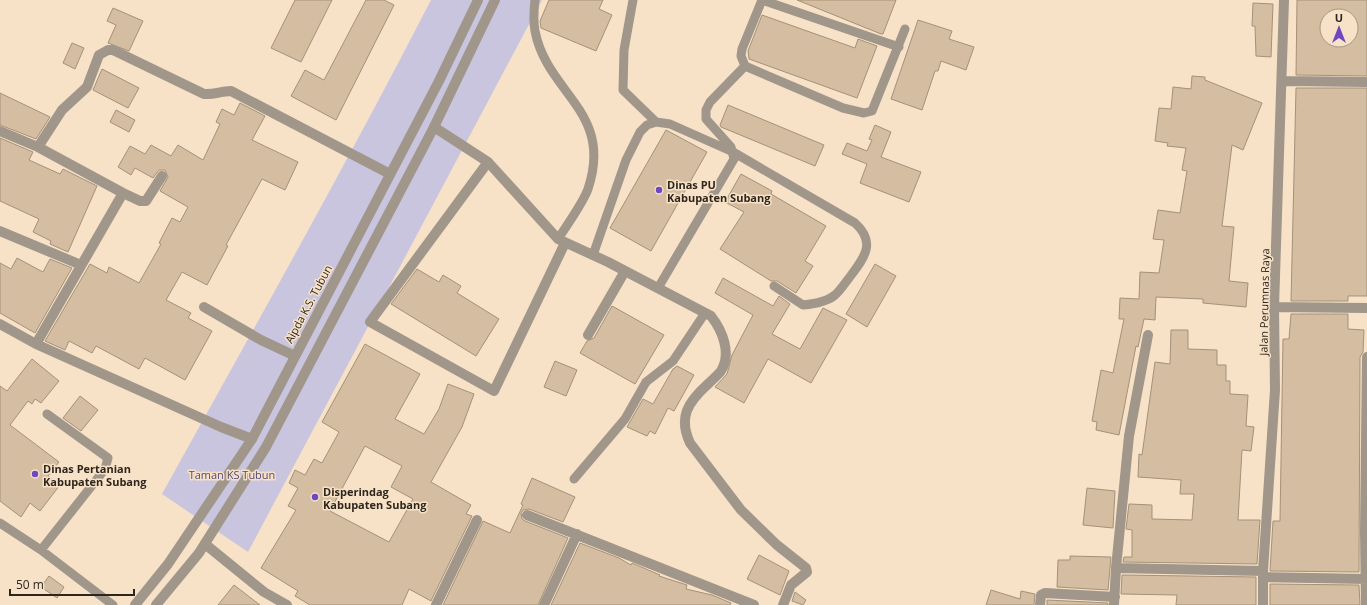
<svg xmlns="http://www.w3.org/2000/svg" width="1367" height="605" font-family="'Open Sans',sans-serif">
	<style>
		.green { fill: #c9c5de }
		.building { fill: #d4bda0; stroke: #a49178; fill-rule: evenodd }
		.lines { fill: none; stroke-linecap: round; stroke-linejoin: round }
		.service { stroke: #a0968a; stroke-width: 9 }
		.minor { stroke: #a0968a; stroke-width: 10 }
		.tertiary { stroke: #a0968a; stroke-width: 10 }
		.poi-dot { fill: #6f48c1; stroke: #f7e2c8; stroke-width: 1.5 }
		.labels { text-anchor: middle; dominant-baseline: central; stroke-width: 3; stroke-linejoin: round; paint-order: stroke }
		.poi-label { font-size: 11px; font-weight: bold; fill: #2e261c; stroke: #f7e2c8; text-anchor: start }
		.street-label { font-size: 11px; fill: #2e261c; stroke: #f7e2c8 }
		.park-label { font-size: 11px; fill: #534877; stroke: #f7e2c8 }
	</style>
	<rect width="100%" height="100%" fill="#f7e2c8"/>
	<!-- green -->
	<path class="green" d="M431,0H542L248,552L162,494C253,330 345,167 431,0Z"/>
	<!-- building -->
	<path class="building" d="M295,0H332L301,62L271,48Z
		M366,0H384L394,5L336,120L291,96L305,70L324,80Z
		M549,0H603L599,9L612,15L596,51L541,28L540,21Z
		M797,0H896L883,34H881Z
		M1297,0H1367V76L1296,75ZM1327,16H1351V40H1327Z
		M1253,3L1273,4L1271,57L1256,56L1255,26H1252Z
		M113,8L143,21L129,51L108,43L116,25L107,21Z
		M762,15L855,48L858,39L877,46L857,98L749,59L748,51Z
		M918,20L952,31L949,39L974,47L966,70L941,61L938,71H935L922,110L891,99Z
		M72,43L84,48L75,69L63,63Z
		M102,69L139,88L128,108L93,90Z
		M1192,76L1205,77V80L1262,103L1243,150L1232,145L1222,226L1234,227L1229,281L1248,283L1246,307L1203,303V299L1156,297L1155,320L1144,319L1138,347L1136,346L1119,435L1096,430L1097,422L1092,421L1101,370L1113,373L1124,319H1119L1120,298L1139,299L1140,272L1159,273L1164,240L1153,239L1158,210L1180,213L1187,171L1182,170L1186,148L1167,146L1168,143L1155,141L1159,108L1171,109L1173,87L1191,89Z
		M1296,88H1367V296H1348V301H1291Z
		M0,93L50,117L36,139L0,125Z
		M240,103L265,116L252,140L298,162L285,190L262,179L226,245L228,246L207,285L182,272L166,300L191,313L188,318L212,331L185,380L145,358L139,369L96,346L92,353L69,341L65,350L45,341L90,264L107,273L109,267L139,283L161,244L159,243L172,218L180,222L188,207L160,191L168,177L165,170H159L153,178L135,168L131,175L118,167L130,146L145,154L151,145L171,156L178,145L203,160L220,124L216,122L222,109L234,115Z
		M728,105L824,145L815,166L721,127L720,125Z
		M116,110L135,120L129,132L110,122Z
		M875,125L891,132L881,157L921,172L909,202L860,183L867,164L842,154L847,143L867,151L872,140L869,139Z
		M666,130L707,152L651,251L610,228Z
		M0,138L33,152L29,160L60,174L63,169L97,186L68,252L50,244L51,241L33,232L39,219L0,201Z
		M741,174L772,191L771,194L826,226L805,261L813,266L796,293L777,281H771L720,249L744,212L725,202Z
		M17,258L43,272L50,259L72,268L35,333L0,313V263L11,269Z
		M875,264L896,276L867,327L846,314Z
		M417,269L439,282L443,275L461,286L457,293L499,319L476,356L391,304Z
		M723,278L773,306L779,296L790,304L772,334L800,349L823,308L847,320L811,383L768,359L744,403L715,387L727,374L732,355L753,315L715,293Z
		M612,306L664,335L635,384L580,353L587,341L594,338Z
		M1291,314H1348V329L1364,330L1363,352L1360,357L1359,572L1270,571L1273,521H1280L1283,339H1289Z
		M1171,330H1188V349L1217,350V365H1226V381H1230V394L1248,395L1246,426L1254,427L1251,451L1242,450L1238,520H1260L1257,564L1123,562L1124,557H1132V530L1126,529L1129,504L1152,505V519L1192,520L1194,494H1180L1181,480L1138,477L1139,454L1142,455L1155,362L1170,364Z
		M365,344L420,374L395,419L424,434L439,409L448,384L474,394L462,427L431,482L471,505L466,514L472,516L431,601L409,589L402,605H310L295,596L298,591L261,568L296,510L288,506L298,488L289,483L295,470L305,475L314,459L322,463L339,432L322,422ZM365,446L402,466L391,487L413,499L389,542L330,511Z
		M32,359L59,381L41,403L35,399L32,404L28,401L10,425L59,462L48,476L60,485L40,511L30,503L21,517L0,501V386L7,391Z
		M555,361L577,370L566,396L544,387Z
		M677,366L694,375L674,411L668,408L655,434L650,431L647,436L627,427L643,399L653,404L673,369Z
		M80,396L98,410L81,431L63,418Z
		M532,478L575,497L563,522L529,509L523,510L521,513L522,519L525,521L568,538L538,605H443L483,521L510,533L523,505L521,504Z
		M1087,488L1115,491L1113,528L1083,525Z
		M580,543L619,558L631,565L632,563L660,575L659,576L687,585L686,589L712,595L731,603L730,605H551Z
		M759,555L789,571L780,595L747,579Z
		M1070,556L1111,557L1108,590L1057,587L1058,560H1070Z
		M1122,575L1256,577V605H1176L1177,595L1121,594Z
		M49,576L64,587L57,598L41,587Z
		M1270,584L1359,585L1360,605H1270Z
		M234,585L260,605H218Z
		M991,590L1020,599L1021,591L1035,594L1034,605H986Z
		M795,592L806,600L803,605L792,601Z
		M1047,600L1108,603V605H1047Z"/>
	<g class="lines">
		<!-- service -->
		<path class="service" d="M535,0C534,9 533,21 535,31C547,94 614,111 588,189C583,203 567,225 558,239
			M633,0L624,50L623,90L656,122
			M762,0L899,47
			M745,66L741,56L742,49L762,0
			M593,255L626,160L640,132L647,125L656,122L670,124L733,152L855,223C877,243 864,258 849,278C845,283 840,291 835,295C827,302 813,304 803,305L774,286
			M658,288L734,159L731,147L706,119V110L710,102L745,66L843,108L864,113L872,111L905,29
			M574,479L625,419L646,382L673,361L705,313
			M0,523L41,550L113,605
			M41,550L105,469L108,458L47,414"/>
		<!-- minor -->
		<path class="minor" d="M1283,81L1367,82
			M434,127L488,162L370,322L494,391L565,243
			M0,131L38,147L123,193L36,344
			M38,147L62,110L87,87L99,55L108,50H113L204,94C214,95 221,91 231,91L390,174
			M488,162L558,239L608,262L711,316C722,330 732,353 721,371C718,375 712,380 708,384C688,402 678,417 690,443L741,510L777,545L806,568L807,572L791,585L783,605
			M123,193L140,201H146L162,176
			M0,231L81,265
			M204,307L261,340L295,356
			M1274,307L1367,308
			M0,324L36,344L221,427L252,439
			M588,335L625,271
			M527,515L754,605
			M205,544L264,592L287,605
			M1116,568L1263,571
			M1263,577L1367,579
			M436,605L477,520
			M544,605L577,534
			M1040,605L1041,595L1045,593L1115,597
			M1114,605L1116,568L1129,436L1148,335
			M1263,605V571L1275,390L1274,307L1284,0
			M1366,605L1365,532L1367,357"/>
		<!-- tertiary -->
		<path class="tertiary" d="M135,605L168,564L252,439L439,81L478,0
			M156,605L199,553L266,447L434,127L495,0"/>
	</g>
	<!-- markers -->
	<g class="poi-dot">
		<circle cx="659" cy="190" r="4"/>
		<circle cx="35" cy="474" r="4"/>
		<circle cx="315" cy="497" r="4"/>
	</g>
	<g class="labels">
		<!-- poi labels -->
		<g class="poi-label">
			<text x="667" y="184">Dinas PU<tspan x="667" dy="13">Kabupaten Subang</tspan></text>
			<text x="43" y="468">Dinas Pertanian<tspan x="43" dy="13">Kabupaten Subang</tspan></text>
			<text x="323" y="491">Disperindag<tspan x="323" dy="13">Kabupaten Subang</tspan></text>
		</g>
		<!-- street labels -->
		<g class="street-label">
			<text transform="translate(1264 302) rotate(-89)">Jalan Perumnas Raya</text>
			<text transform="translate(308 304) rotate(-62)">Aipda K.S. Tubun</text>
		</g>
		<!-- park labels -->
		<g class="park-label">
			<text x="232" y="474">Taman KS Tubun</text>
		</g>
	</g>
	<!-- north arrow -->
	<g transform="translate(1339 28)"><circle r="19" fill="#f7e2c8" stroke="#a79783"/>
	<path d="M0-3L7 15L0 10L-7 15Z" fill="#6f48c1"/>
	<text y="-6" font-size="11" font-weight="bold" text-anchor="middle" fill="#2e261c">U</text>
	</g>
	<!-- scale -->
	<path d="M10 589v6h124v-6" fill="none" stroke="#2e261c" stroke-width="2"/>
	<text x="16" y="589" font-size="12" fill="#2e261c" stroke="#f7e2c8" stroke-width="3" paint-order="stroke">50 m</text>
</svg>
